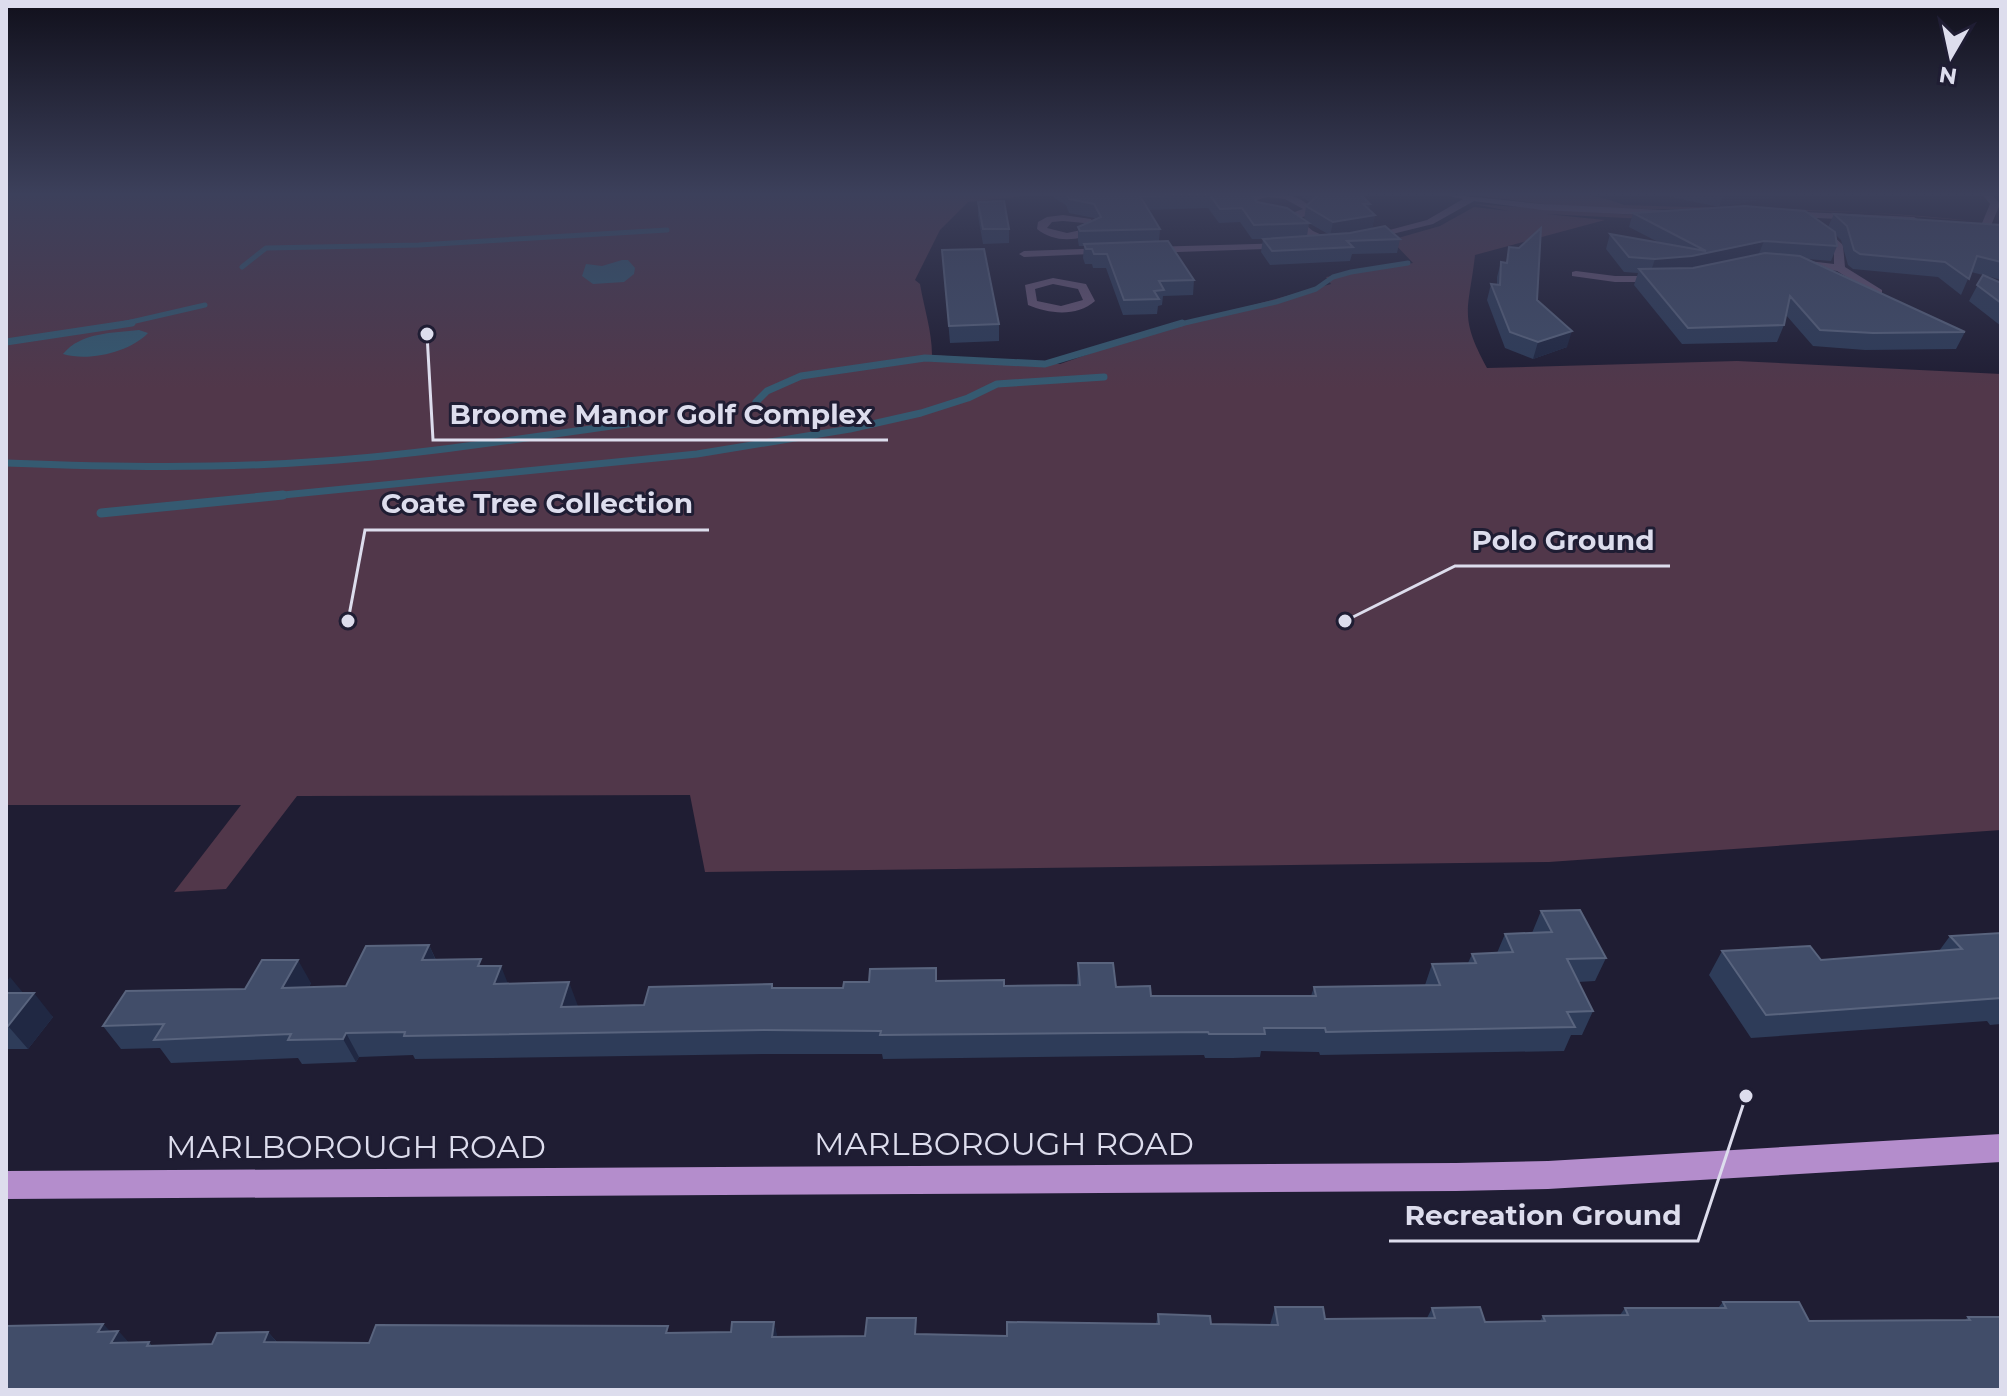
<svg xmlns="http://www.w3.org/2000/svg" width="2007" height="1396" font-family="Montserrat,sans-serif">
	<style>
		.green { fill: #51374a }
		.water { fill: #355a71 }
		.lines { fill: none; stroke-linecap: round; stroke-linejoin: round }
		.stream-far2 { stroke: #355a71; stroke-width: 5 }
		.stream-far1 { stroke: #355a71; stroke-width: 7 }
		.stream { stroke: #355a71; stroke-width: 9 }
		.minor { fill: #695775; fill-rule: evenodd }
		.major { fill: #b48dcc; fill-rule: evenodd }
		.wall { fill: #2e3c59; fill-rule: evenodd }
		.shaded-wall { fill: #202843 }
		.building { fill: #414d69; stroke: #59647e; stroke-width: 2 }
		.labels { text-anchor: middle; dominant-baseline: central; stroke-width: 6; stroke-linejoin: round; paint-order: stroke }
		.near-street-label { font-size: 32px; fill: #dddded; stroke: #1f1d33 }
		.leader { fill: none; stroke: #dddded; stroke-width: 3 }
		.callout-dot { fill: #dddded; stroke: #1f1d33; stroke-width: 3 }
		.callout-label { font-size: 28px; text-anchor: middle; font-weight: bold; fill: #dddded; stroke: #1f1d33; stroke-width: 6; stroke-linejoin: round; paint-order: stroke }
	</style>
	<rect width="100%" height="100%" fill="#1f1d33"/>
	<!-- green -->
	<path class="green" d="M6,193H1053L968,202L940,230L915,280L920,284C924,308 932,331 932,355L1060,364L1149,333L1331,284L1326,277L1413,263L1391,240L1440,226L1474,207L1509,211L1474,204L1634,215L1646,219L1546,214L1605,220L1475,255C1469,310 1458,315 1487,368L1737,361L2001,374V830L1549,862L705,872L690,795L297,796L226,889L174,892L241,805H6Z
		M1456,193C1507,193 1577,185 1624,205C1740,209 1856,208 1973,221L1861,212L1576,208Z"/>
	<!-- water -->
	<path class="water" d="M622,260H628L635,268L634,274L624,282L593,284L582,276L586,264L602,266Z
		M139,330L148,333C130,352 89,362 63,354C81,332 113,333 139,330Z"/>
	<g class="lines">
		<!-- stream-far2 -->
		<path class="stream-far2" d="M242,267L266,248L419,245L667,230
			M118,325L205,305
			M1176,325L1276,302L1316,289L1333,277L1351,272L1408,263"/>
		<!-- stream-far1 -->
		<path class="stream-far1" d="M6,342L132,323
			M756,402L767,391L801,376L925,358L1045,364L1182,323
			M6,463C112,467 218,469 324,461C437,453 550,434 663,419
			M263,497L697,454L850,429L921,413L968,398L997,384L1104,377"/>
		<!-- stream -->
		<path class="stream" d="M101,513L283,495"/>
		<!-- minor -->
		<path class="minor" d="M1262,193C1282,193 1298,194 1313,209L1307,216L1297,218L1313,231L1333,240V244L1305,235L1286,219L1256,213L1247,199ZM1267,197L1285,199L1303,209L1289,214L1262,209L1257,200Z
			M1434,193L1542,204L1662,210L1667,213L1662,216L1542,210L1474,201L1433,224L1368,240L1363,237L1427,220L1463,199Z
			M1981,193H1991L2000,204L1990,228L1985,231L1980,228L1990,204Z
			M1782,211L1914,217L1919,220L1914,223L1779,216Z
			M1063,215L1091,219L1097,230C1080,242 1054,243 1037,229L1038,222L1047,217ZM1063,221L1084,223L1086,229L1067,233L1047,228L1052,222Z
			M1812,224H1820L1843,245L1845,267L1882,290V294H1874L1837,271L1788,264L1787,262L1792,259L1834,264V248L1812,228Z
			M1289,243L1294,246L1293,248L1149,253L1144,250L1149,247Z
			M1109,248L1113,249V253L1024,257L1019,254L1024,251Z
			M1576,271L1615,276H1662L1668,279L1662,282H1615L1572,276V272Z
			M1053,278L1086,284L1095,301C1077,317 1049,314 1028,305L1025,285ZM1053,284L1078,289L1083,300L1061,306L1037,301L1035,289Z"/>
		<!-- major -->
		<path class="major" d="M2001,1134V1162L1548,1189L1456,1191L6,1199V1171L1456,1163L1548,1161Z"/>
	</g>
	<!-- wall -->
	<path class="wall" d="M1046,193H1255L1251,194L1257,202L1304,220L1306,206L1310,202L1296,194L1288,193H1359L1370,204L1369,210L1375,215L1372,228L1400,239L1397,253L1352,254L1350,261L1270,265L1261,252L1263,239H1252L1240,222L1219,223L1208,208L1148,210L1160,229L1159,241L1194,280L1193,295L1163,296L1162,305L1158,306L1157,314L1123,315L1106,268H1093L1092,264H1085L1083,258L1084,246H1079L1078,241V227L1095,219L1094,218L1069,213L1066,205ZM1307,222L1328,234L1307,236L1309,223Z
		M1652,193H1796L1719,207Z
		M978,202L1009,229V243L983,244L978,216Z
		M1633,213L1828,227L1834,214L2001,225V280L1984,275L2001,283V326L1969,301L1983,275L1971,272L1961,295L1938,277L1853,269L1848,265L1841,240L1836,235L1837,246L1831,261L1808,259L1965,332L1956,349L1865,350L1813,346L1786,315L1784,325L1777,342L1682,344L1634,285L1638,273L1624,272L1606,249L1610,234L1658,242L1629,227Z
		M1509,247L1537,300L1567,347L1533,359L1505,348L1487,300L1491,284H1497V277L1501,262L1506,263Z
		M942,250L999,324V341L950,343Z
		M1541,911L1606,958L1595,981L1578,982L1593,1011L1582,1035H1571L1564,1051L1320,1055L1319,1052L1261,1051L1260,1057L1233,1058H1205L1204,1055L883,1059L882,1054H769L415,1059L413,1055L359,1057L356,1062L302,1064L298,1058L171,1063L160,1048L121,1049L103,1026L245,989L311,983L309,987L346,986L429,945L436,960L483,966L508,983L578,1006L577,1007L644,1005L773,988H843L936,968L937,981L1004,986L1077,985L1078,963L1116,987L1151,996H1311L1314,987L1425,985L1432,964L1468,963L1472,954L1497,953L1505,934L1532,933Z
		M2001,933V1024L1990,1025L1987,1021L1751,1038L1709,975L1722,951L1821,960L1939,951L1950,936Z
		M6,977L23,993L53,1017L28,1049H6Z
		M1723,1302L1809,1321L1965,1320L1968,1317L2001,1390H6L103,1324L110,1332L118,1331L129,1343L149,1342L152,1346L212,1344L268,1332L277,1342L369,1343L731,1332L774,1322L777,1337L865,1336L918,1334L1007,1336L1156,1324L1158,1314L1211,1324L1270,1325L1275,1307L1325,1319L1427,1318L1432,1308L1485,1322L1540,1321L1543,1316L1620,1315L1625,1308H1718Z"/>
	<!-- shaded-wall -->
	<path class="shaded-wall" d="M1724,193H1796L1719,207Z
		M1375,215L1372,229L1330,236L1333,222Z
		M1764,241L1758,256L1687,271L1650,274L1655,259Z
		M1572,331L1567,347L1533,359L1538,342Z
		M429,945L439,968L422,960Z
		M298,960L311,983L296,1011L282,988Z
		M501,966L510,989L494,984Z
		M10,977L29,1000L34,993L53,1017L28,1049L8,1026L6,1004V982Z
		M569,982L578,1006L569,1031L561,1007Z
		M346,1033L359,1057L356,1062L343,1039Z
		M774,1322L779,1344L772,1337Z
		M103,1324L115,1336L118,1331L139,1353L133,1364L98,1332Z
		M268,1332L286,1353L264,1342Z"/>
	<!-- building -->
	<path class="building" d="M1067,193H1250L1257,202L1287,208L1309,223L1254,225L1242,208L1220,209L1209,194L1140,196L1160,229L1080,231L1078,227L1101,217L1094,204L1069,199Z
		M1316,193H1359L1370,204H1363L1375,215L1333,222L1306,206L1318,195Z
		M1004,201L1009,229H983L978,202Z
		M1745,206L1805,211L1835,232L1837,246L1764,241L1692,256L1655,259L1629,257L1610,234L1706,251L1633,213Z
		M1834,214L2001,225V262L1977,256L1969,279L1945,262L1860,254L1854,250L1847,226Z
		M1385,226L1400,239L1347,241L1353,247L1272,251L1263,239L1350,233Z
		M1541,228L1537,300L1572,331L1538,342L1510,332L1491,284L1500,285L1501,262L1507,263L1509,247L1519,248Z
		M1168,241L1194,280L1159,281L1164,290L1154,291L1159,299L1124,300L1107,254H1094L1092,249H1086L1084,244Z
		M984,249L999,324L949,326L942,250Z
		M1765,253L1800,256L1965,332L1873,333L1820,330L1790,296L1784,325L1688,328L1639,269L1693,268Z
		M1983,275L2001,283V303L1977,285Z
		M1580,910L1606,958L1567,959L1593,1011L1567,1012L1575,1027L1326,1032L1325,1028H1264L1265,1034H1209L1208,1032L880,1035L881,1031L765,1030L404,1036L405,1032L346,1033L343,1039L288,1040L291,1034L154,1040L164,1024L103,1026L126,991L245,989L262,960H298L282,988L346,986L366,946L429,945L422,960L481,959L478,966H501L494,984L569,982L561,1007L644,1005L649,987L772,984V988H843L844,982H869L870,969L936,968V981L1004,980V986L1080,985L1078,963H1113L1116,987L1150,986L1151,996H1316L1314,987L1440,985L1432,964L1476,963L1472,954L1513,952L1505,934L1552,932L1541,911Z
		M2001,933V998L1766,1015L1722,951L1810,946L1821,960L1962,949L1950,936Z
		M6,993H34L8,1026H6Z
		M1723,1302H1799L1809,1321L1970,1320L1968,1317H2001V1390H6V1326L103,1324L98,1332L118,1331L111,1343L149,1342L147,1346L212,1344L217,1333L268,1332L264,1342L369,1343L376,1325L668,1326L666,1333L731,1332L732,1322H774L772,1337L865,1336L867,1318H916L915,1334L1007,1336V1322L1159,1324L1158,1314L1210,1316L1211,1324L1278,1325L1275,1307H1323L1325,1319L1435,1318L1432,1308L1480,1307L1485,1322L1545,1321L1543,1316L1628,1315L1625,1308H1726Z"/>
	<!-- sky -->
	<linearGradient id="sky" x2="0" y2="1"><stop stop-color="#11101c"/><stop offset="0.5" stop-color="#3c405b"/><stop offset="1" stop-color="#3c405b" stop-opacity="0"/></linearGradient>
	<rect width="2007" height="388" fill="url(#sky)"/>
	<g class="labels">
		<!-- near-street labels -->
		<g class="near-street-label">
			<text x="1004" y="1143">MARLBOROUGH ROAD</text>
			<text x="356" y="1146">MARLBOROUGH ROAD</text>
		</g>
	</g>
	<!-- callouts -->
	<path class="leader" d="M427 334L433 440H888M348 621L365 530H709M1345 621L1455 566H1670M1746 1096L1698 1241H1389"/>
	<g class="callout-dot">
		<circle cx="427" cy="334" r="8"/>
		<circle cx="348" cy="621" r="8"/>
		<circle cx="1345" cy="621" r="8"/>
		<circle cx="1746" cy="1096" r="8"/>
	</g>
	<g class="callout-label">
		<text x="661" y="424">Broome Manor Golf Complex</text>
		<text x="537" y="513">Coate Tree Collection</text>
		<text x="1563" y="550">Polo Ground</text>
		<text x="1543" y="1225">Recreation Ground</text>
	</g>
	<!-- border -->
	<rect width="2007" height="1396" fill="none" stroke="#dddded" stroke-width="16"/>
	<!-- north arrow -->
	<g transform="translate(1951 56) rotate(189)" stroke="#1f1d33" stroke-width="6" paint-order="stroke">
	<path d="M0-6L14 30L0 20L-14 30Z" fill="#dddded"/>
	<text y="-12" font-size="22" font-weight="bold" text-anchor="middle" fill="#dddded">N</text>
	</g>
</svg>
